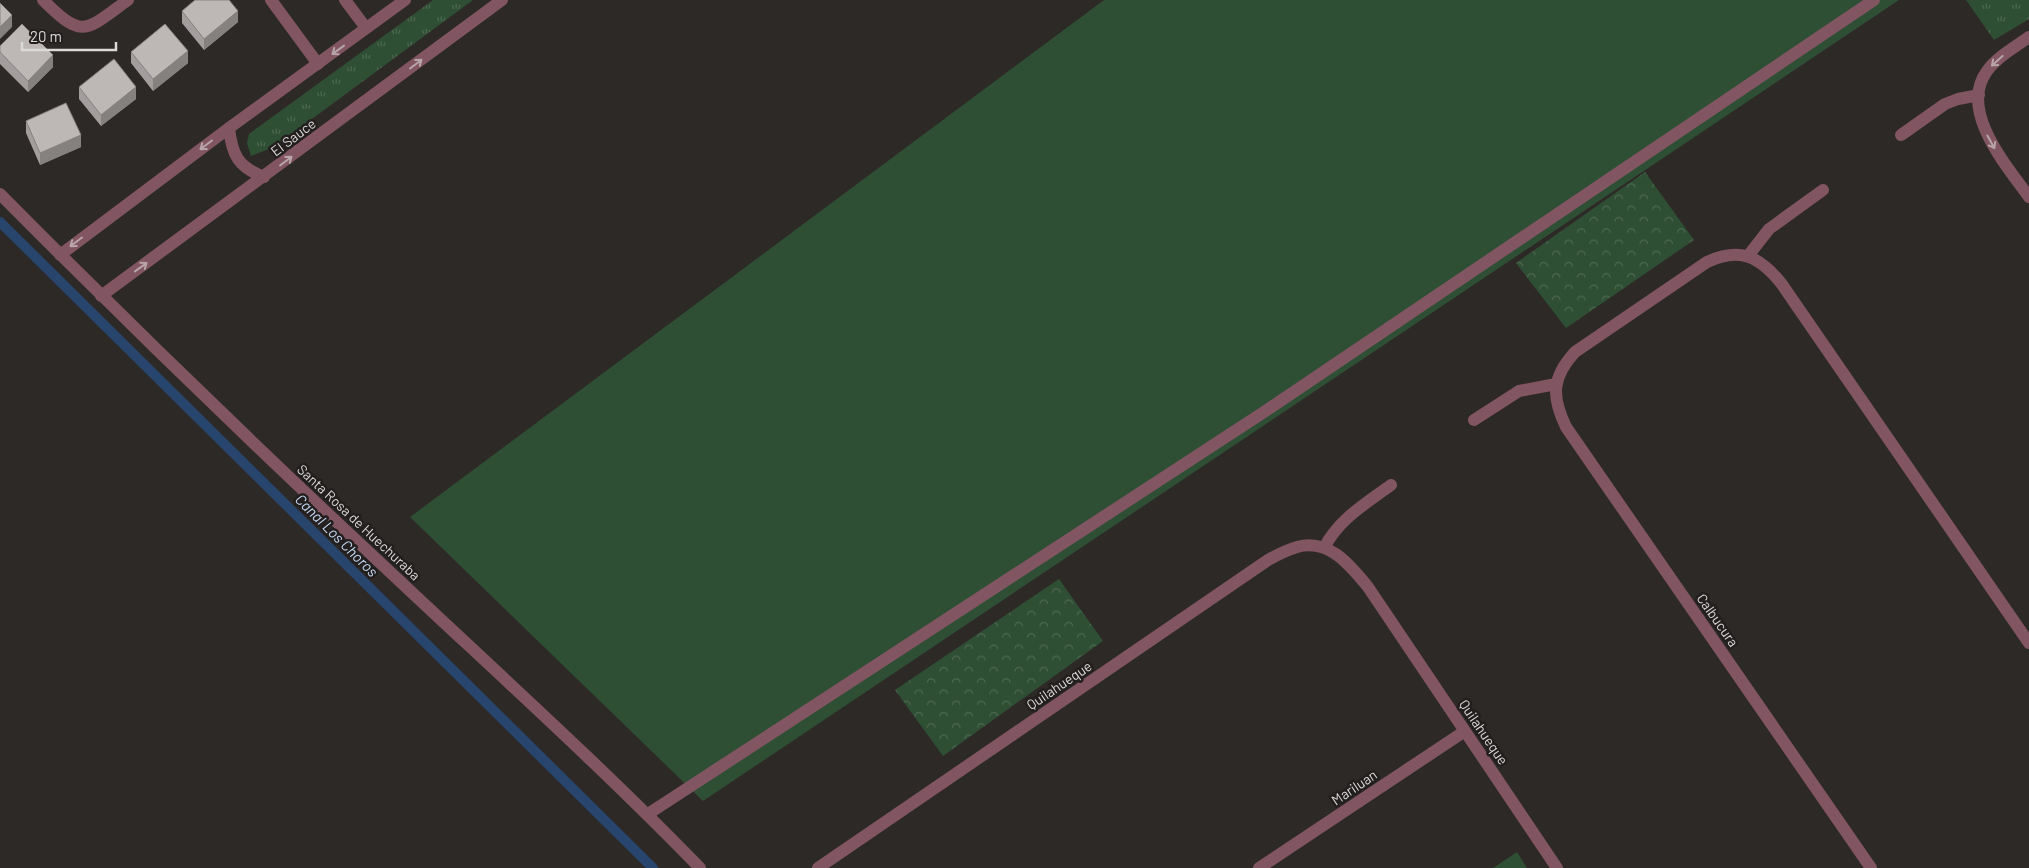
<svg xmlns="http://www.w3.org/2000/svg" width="2029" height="868" font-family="Barlow,sans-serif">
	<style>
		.grass { fill: url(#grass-tufts) }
		.park { fill: url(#park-crowns) }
		.pitch { fill: #2f4f34 }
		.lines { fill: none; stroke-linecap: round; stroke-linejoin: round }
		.stream { stroke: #27456d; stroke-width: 10 }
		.service { stroke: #815562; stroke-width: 12 }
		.minor { stroke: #815562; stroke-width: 12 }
		.tertiary { stroke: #815562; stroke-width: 12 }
		.wall { fill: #a39e9d }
		.shaded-wall { fill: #84817f }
		.building { fill: #bdb8b6; stroke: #84817f }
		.oneway { stroke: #b8a5a9 }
		.labels { text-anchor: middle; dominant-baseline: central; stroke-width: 5; stroke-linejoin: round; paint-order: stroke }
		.street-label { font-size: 14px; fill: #dcdad9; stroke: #231f1e }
		.water-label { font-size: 15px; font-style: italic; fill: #c4d7f2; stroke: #231f1e }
	</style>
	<defs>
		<pattern id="grass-tufts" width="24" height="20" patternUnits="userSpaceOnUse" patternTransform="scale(1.25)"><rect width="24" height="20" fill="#2f4f34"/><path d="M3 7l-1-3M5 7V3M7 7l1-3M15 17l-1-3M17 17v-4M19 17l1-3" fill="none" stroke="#4d6851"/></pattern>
		<pattern id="park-crowns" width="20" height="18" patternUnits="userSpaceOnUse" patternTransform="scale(1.25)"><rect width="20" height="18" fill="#2f4f34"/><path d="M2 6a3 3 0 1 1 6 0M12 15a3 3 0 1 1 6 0" fill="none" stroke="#4d6851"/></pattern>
	</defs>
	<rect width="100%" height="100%" fill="#2d2927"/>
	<!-- grass -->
	<path class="grass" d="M433,0H473L274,147L251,156L247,143L249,134Z
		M1966,0H2029V19L1994,40Z"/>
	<!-- park -->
	<path class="park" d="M1645,172L1694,240L1566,328L1516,263Z
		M1059,579L1103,641L943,756L895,690Z"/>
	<!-- pitch -->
	<path class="pitch" d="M1104,0H1899L703,801L410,517Z
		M1517,852L1527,868H1493Z"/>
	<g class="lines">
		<!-- stream -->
		<path class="stream" d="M0,222L653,868"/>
		<!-- service -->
		<path class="service" d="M648,814L1264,412L1874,0"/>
		<!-- minor -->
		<path class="minor" d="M43,0C83,40 85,31 128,0
			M271,0L318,64
			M345,0L366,28
			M2029,37C2015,47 1997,57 1987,71C1958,111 2007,166 2029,197
			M1901,135L1945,104L1958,99L1979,95
			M1748,256L1769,229L1823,190
			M1474,420L1519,391L1556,384
			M1324,548C1339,519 1365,504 1391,485
			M818,868L1268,560C1277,555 1287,550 1297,547C1329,538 1350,565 1368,587L1557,868
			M1259,868L1465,731
			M1871,868L1566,427C1551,396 1552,377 1575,352L1707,262C1740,247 1759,256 1781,283L2029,643"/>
		<!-- tertiary -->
		<path class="tertiary" d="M229,128C232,155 238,167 264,177
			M0,194C127,322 257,448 389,571C493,669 600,765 700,868
			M60,255L229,128L405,0
			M101,296L502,0"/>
	</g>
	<!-- wall -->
	<path class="wall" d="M182,11L238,22L204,50L182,23Z
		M0,46L53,67L28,92L0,64Z
		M131,52L188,63L153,91L131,63Z
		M79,87L136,99L101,126L79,99Z
		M26,121L81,147L40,165L26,133Z"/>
	<!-- shaded-wall -->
	<path class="shaded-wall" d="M238,11V22L204,50V39Z
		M12,15V27L0,39V27Z
		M188,51V63L153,91V79Z
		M53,55V67L28,92V81Z
		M136,87V99L101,126V115Z
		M81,135V147L40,165V153Z"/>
	<!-- building -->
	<path class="building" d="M195,0H229L238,11L204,39L182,11Z
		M0,3L12,15L0,27Z
		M22,24L53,55L28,81L0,52V46Z
		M165,24L188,51L153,79L131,52Z
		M114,59L136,87L101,115L79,87Z
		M66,103L81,135L40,153L26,121Z"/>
	<!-- one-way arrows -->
	<defs><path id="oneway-shaft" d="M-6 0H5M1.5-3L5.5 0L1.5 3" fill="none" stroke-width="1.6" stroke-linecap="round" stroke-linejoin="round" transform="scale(1.25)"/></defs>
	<g class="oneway">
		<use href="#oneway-shaft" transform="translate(338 50) rotate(144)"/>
		<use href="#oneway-shaft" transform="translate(1997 61) rotate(138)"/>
		<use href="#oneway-shaft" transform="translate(416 64) rotate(-37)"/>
		<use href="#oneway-shaft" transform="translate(1991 142) rotate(61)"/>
		<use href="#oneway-shaft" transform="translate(206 145) rotate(143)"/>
		<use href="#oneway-shaft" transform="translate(286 161) rotate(-37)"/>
		<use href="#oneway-shaft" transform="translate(76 242) rotate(143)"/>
		<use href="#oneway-shaft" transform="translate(141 267) rotate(-36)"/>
	</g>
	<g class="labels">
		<!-- street labels -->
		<g class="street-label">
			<text transform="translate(293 137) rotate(-37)">El Sauce</text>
			<text transform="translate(359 522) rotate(43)">Santa Rosa de Huechuraba</text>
			<text transform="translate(1718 620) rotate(55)">Calbucura</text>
			<text transform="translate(1059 685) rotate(-34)">Quilahueque</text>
			<text transform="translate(1484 732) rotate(56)">Quilahueque</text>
			<text transform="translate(1354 787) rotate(-34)">Mariluan</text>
		</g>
		<!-- water labels -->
		<g class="water-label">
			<text transform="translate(337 535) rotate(45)">Canal Los Choros</text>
		</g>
	</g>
	<!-- scale -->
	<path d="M22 42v8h94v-8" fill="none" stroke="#dcdad9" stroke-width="2.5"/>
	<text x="30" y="42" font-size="15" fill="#dcdad9" stroke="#231f1e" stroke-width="4" paint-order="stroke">20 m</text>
</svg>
